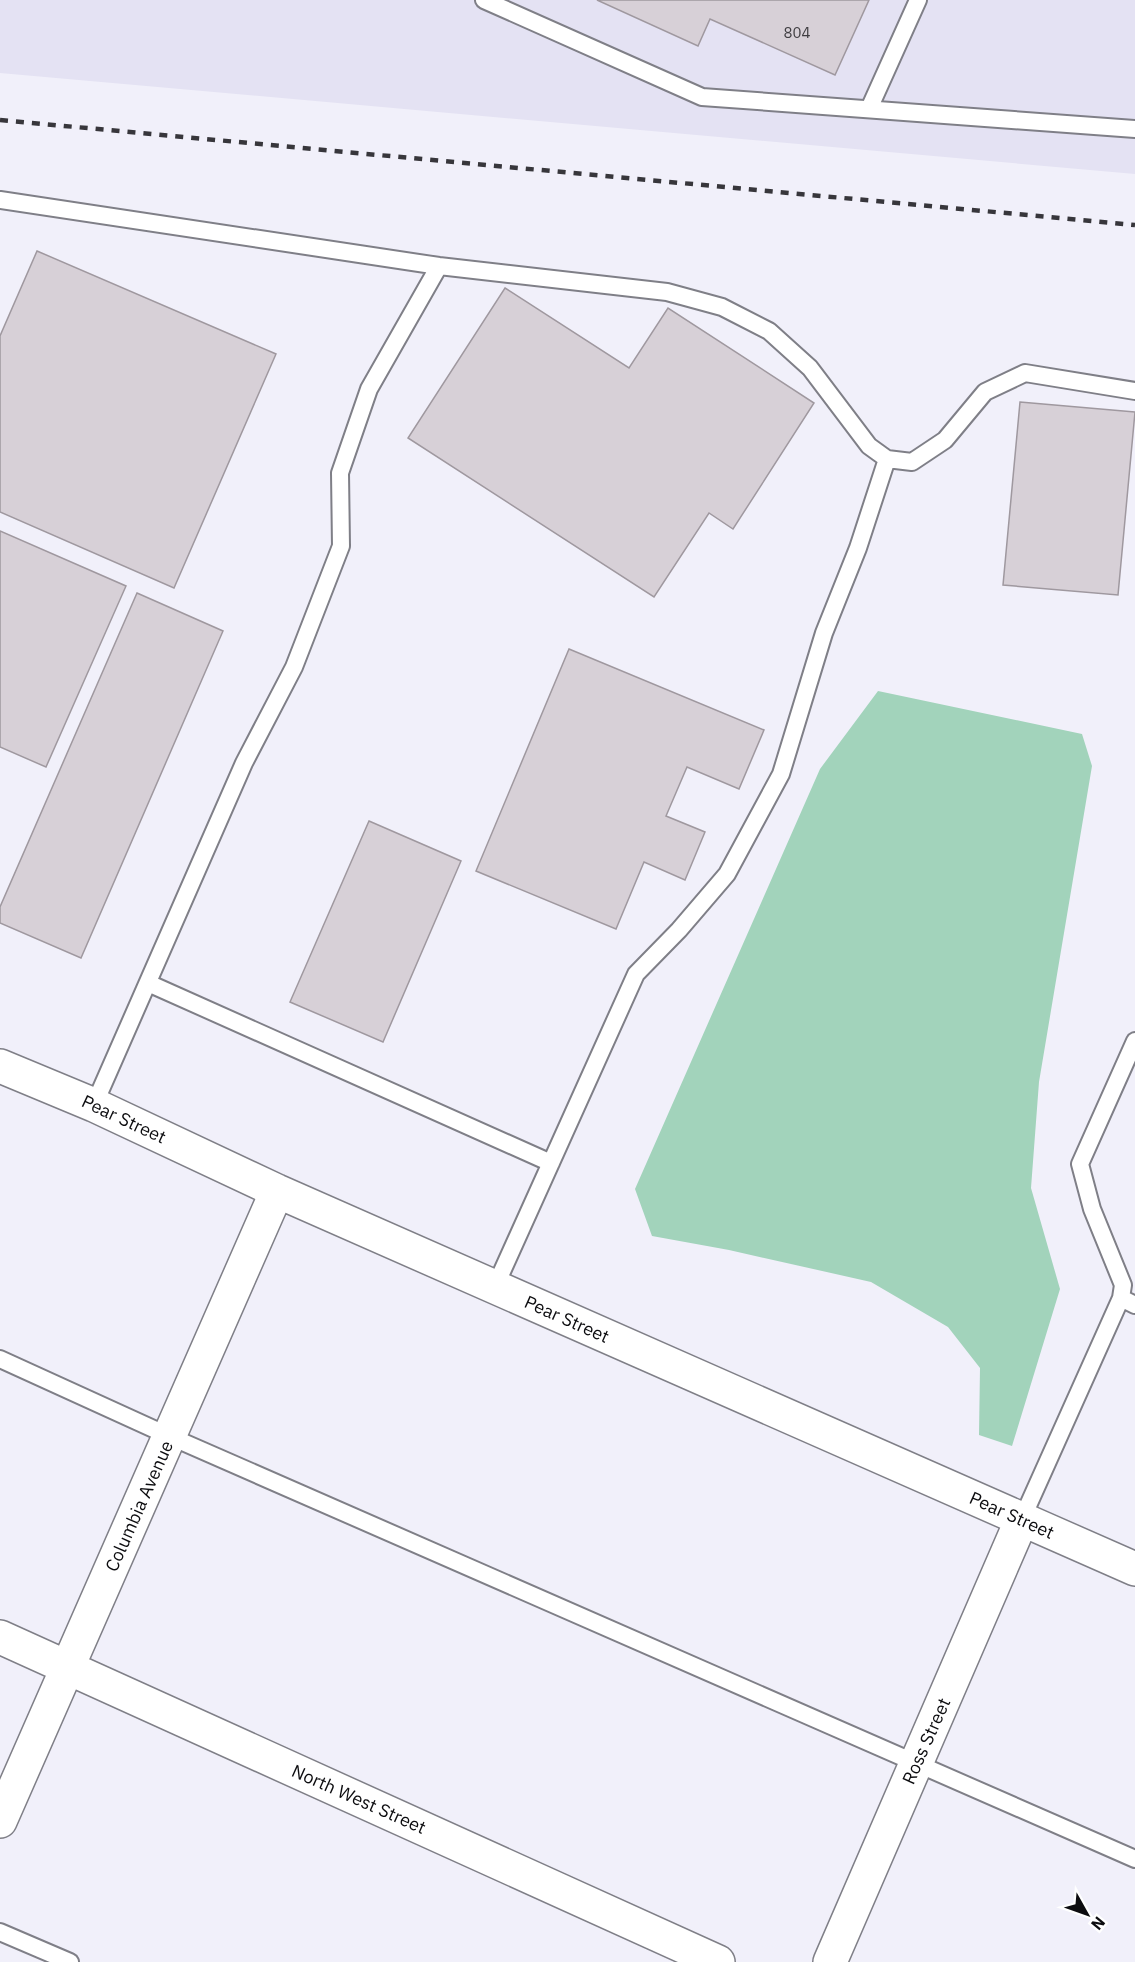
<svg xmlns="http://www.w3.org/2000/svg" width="1135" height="1962" font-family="'IBM Plex Sans',sans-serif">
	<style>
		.built { fill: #e4e2f3 }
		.green { fill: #a2d3bb }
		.building { fill: #d7d0d7; stroke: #9f989f; stroke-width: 1.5 }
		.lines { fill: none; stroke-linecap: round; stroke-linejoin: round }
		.lane-casing { stroke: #7f7f87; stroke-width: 20 }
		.street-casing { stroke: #7f7f87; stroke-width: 36 }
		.lane { stroke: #fff; stroke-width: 16 }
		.street { stroke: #fff; stroke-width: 33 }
		.rail { stroke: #37363b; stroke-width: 4.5; stroke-dasharray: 8 8; stroke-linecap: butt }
		.labels { text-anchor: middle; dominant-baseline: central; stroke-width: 5; stroke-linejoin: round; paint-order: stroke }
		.number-label { font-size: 15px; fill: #3f3d41 }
		.street-label { font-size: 18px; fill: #0c0c0f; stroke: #fff }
	</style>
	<rect width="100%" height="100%" fill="#f1f0fa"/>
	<!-- built -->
	<path class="built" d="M0,0H1135V174L0,73Z"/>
	<!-- green -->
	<path class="green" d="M878,691L1082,734L1092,766L1039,1082L1031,1188L1060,1289L1012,1446L979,1435L980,1368L948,1327L871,1282L729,1250L652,1236L635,1189L820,769Z"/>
	<!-- building -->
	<path class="building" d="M597,0H869L835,75L710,19L698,46Z
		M37,251L276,354L174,588L0,512V336Z
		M505,288L629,368L668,308L814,403L733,529L709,513L654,597L408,438Z
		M1020,402L1135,412L1118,595L1003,585Z
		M0,531L126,586L46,767L0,747Z
		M137,593L223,631L81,958L0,923V907Z
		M569,649L764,730L739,789L687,767L666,816L705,832L685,880L644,862L616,929L476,871Z
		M369,821L461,861L383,1042L290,1002Z"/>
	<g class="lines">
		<defs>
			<path id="lane" d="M484,0L702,97L1135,129
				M869,109L918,0
				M0,200L439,266L667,292L722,307L769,331L810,368L869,446L887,459L912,462L945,440L985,392L1025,373L1135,391
				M148,983L551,1163
				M94,1105L244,763L294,667L341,546L340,473L369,389L439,266
				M495,1287L636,974L679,930L727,874L781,774L824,633L858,548L887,459
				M1121,1298L1135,1305
				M0,1359L169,1436L1135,1859
				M1022,1519L1121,1298L1123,1285L1092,1209L1080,1164L1135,1041
				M0,1932L70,1962"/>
			<path id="street" d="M0,1066L94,1105L277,1191L1135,1569
				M0,1637L718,1962
				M0,1821L277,1191
				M830,1962L1022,1519"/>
		</defs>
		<!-- lane casing -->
		<use href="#lane" class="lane-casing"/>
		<!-- street casing -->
		<use href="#street" class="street-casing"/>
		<!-- lane -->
		<use href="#lane" class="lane"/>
		<!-- street -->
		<use href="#street" class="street"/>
		<!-- rail -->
		<path class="rail" d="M0,120L1135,225"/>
	</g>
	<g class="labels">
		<!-- number labels -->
		<g class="number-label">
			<text x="797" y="32">804</text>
		</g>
		<!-- street labels -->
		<g class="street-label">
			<text transform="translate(124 1119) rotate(25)">Pear Street</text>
			<text transform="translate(567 1319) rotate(24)">Pear Street</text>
			<text transform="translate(139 1506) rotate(-66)">Columbia Avenue</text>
			<text transform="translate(1012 1515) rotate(24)">Pear Street</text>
			<text transform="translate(926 1741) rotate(-66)">Ross Street</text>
			<text transform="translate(359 1799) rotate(24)">North West Street</text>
		</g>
	</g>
	<!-- north arrow -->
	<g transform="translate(1087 1914) rotate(130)" stroke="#ffffff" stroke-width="4.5" paint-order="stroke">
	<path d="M0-4.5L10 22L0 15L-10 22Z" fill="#0c0c0f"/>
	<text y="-9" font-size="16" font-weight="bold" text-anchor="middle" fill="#0c0c0f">N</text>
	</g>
</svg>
